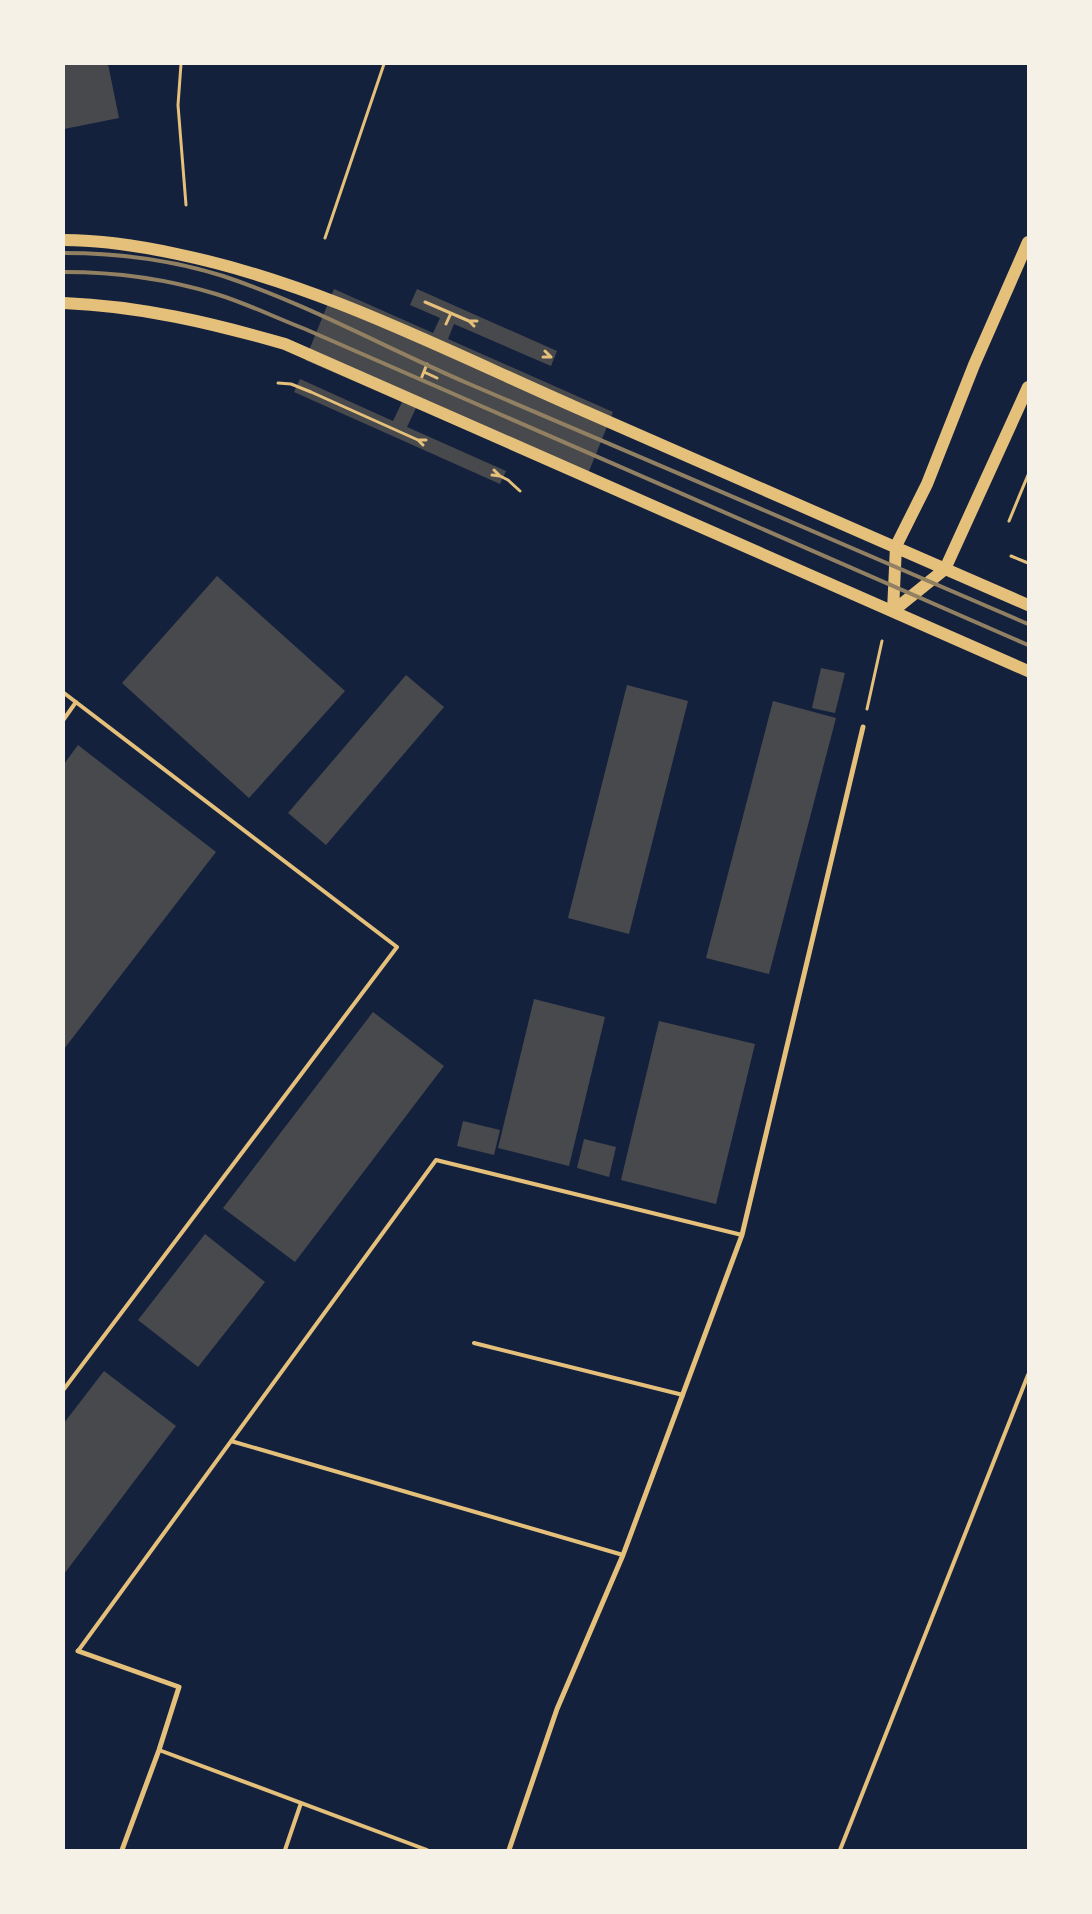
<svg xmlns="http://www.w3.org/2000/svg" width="1092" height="1914" font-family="'DejaVu Sans',sans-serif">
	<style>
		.building { fill: #48494c }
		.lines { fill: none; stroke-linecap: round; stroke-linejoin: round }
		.path { stroke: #e5c07b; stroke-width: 3 }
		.service { stroke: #e5c07b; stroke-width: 4 }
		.minor { stroke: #e5c07b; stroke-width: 5 }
		.primary { stroke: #e5c07b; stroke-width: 12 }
		.rail { stroke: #918062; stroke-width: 4 }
	</style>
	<rect width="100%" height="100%" fill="#14213d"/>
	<!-- building -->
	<path class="building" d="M64,64H108L119,118L64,129Z
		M334,289L433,333L440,318L410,305L417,289L557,351L551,366L454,324L448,339L613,412L585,481L416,408L407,427L506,471L500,484L294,392L300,379L393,421L402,402L305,360Z
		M217,576L345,691L249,798L122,683Z
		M821,668L845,673L835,713L812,708Z
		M406,675L444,707L326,845L288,813Z
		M627,685L688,701L629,934L568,918Z
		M773,701L836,718L769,974L706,958Z
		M78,745L216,852L64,1049V764Z
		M534,999L605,1017L569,1166L498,1148Z
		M373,1012L444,1066L295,1262L223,1208Z
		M659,1021L755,1044L716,1204L621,1180Z
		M463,1121L500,1130L494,1155L457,1146Z
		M584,1139L616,1147L609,1177L577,1168Z
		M205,1234L265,1282L198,1367L138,1320Z
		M104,1371L176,1426L64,1574V1423Z"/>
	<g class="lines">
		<!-- path -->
		<path class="path" d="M181,64L178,105L186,205
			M325,238L384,64
			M425,302L469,321
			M446,324L451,313
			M474,326L469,321H477
			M543,357H551L545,351
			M424,372L437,378
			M421,379L427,364
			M278,383L291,384L311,392L418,440
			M423,445L418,440H426
			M492,475L500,476L494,470
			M500,476L508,480L520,491
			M1009,521L1028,475
			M1011,556L1028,563
			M867,709L882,641"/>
		<!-- service -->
		<path class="service" d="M64,693L397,947L64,1389
			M64,719L76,702
			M474,1343L683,1395
			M231,1441L623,1555
			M78,1651L436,1160L742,1235
			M159,1750L427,1850
			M285,1850L301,1803
			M840,1850L1028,1375"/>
		<!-- minor -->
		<path class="minor" d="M78,1651L179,1687L159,1750L122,1850
			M509,1850L557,1709L623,1555L742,1235L863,727"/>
		<!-- primary -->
		<path class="primary" d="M64,240C102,240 140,246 177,254C317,283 445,350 575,407C726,474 877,539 1028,605
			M64,303C140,306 212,323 285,344L1028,671
			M893,611L896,546L927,484L974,365L1028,242
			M893,611L945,569L1028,387"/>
		<!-- rail -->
		<path class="rail" d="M64,253C117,253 172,260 223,276C307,304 386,348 467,383C654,463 842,543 1028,624
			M64,272C114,272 167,279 216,294C246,303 276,318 305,329L1028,645"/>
	</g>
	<!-- border -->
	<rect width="1092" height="1914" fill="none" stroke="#f6f1e7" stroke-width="130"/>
</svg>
